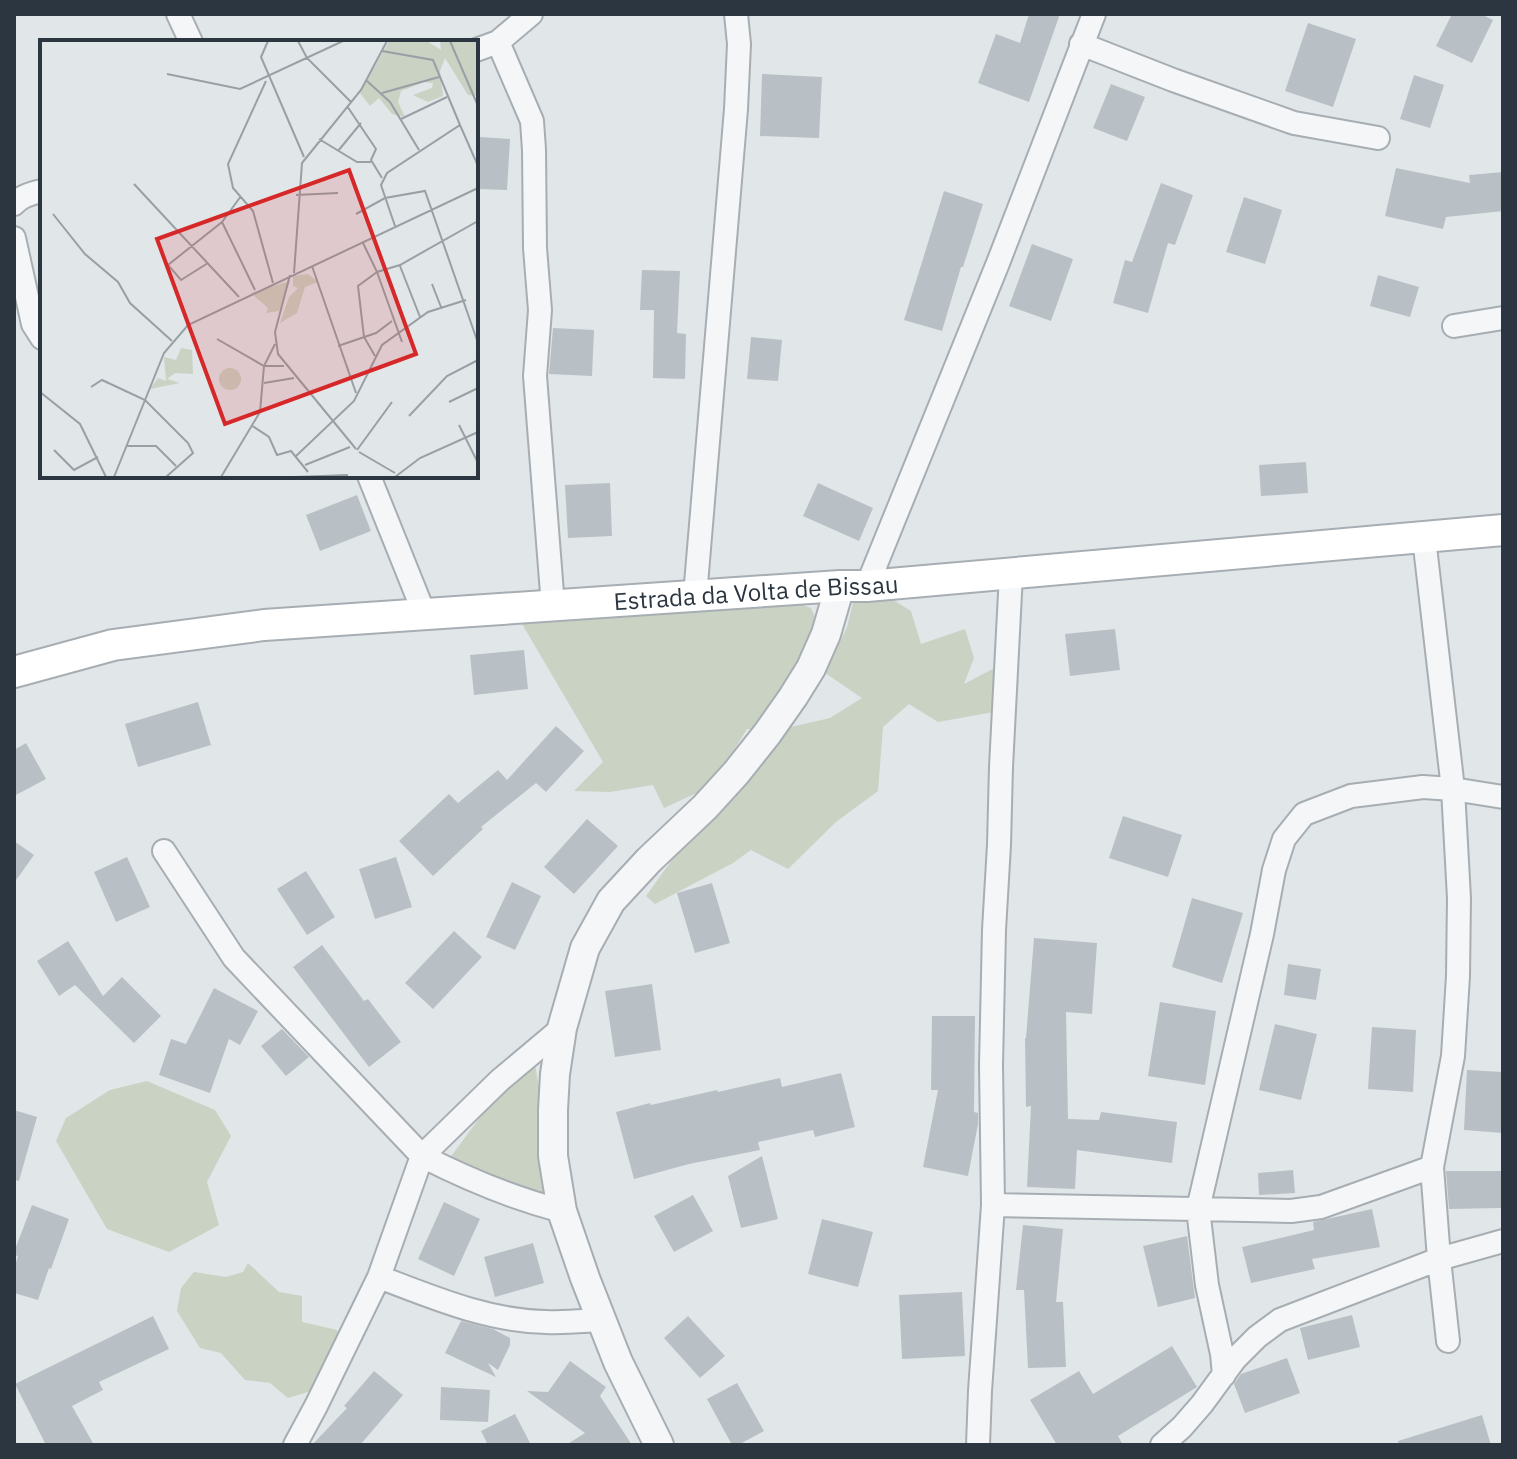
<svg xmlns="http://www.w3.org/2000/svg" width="1517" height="1459" font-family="'IBM Plex Sans',sans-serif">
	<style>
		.green { fill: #cad2c3 }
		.building { fill: #b9c0c5 }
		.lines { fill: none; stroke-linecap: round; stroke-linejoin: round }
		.minor-casing { stroke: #a7aeb3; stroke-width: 26 }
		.tertiary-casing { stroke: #a7aeb3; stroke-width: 32 }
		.secondary-casing { stroke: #a7aeb3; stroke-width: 34 }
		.minor { stroke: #f4f6f7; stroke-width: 22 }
		.tertiary { stroke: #f4f6f7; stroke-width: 28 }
		.secondary { stroke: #fff; stroke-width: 30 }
		.labels { text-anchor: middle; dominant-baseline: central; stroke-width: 7; stroke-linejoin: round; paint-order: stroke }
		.street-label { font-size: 24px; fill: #2b3640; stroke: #f1f4f6 }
		.inset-road { fill: none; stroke: #98a0a5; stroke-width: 2 }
		.view { fill: #d62828; fill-opacity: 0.15; stroke: #d62828; stroke-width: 4 }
		.inset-edge { fill: none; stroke: #2b3640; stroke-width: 4 }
	</style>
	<rect width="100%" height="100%" fill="#e1e6e9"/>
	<!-- green -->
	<path class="green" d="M890,598L911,611L921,644L965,629L974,658L964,684L1002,664L1019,682L1010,709L938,722L909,704L883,727L878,791L836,822L788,869L751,850L733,863L655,904L646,896L682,846L774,736L791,727L830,718L862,698L825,673L847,627L854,599Z
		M790,601L811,608L819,627L776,711L752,729H747L734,750L701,791L664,808L653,785L610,792L574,791L603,762L518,617Z
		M534,1059L559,1201L441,1170L509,1078Z
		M147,1081L215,1110L231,1136L207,1182L219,1225L169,1252L107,1229L56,1141L66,1118L110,1090Z
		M248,1263L279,1292L302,1296V1322L337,1330L338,1340L311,1391L288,1398L270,1383L245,1380L221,1353L200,1348L177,1311L181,1288L194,1272L226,1277L243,1272Z"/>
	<!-- building -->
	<path class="building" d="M1029,14H1060L1029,102L978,83L996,34L1020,43Z
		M1452,14H1481L1493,20L1472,63L1436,46Z
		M1308,23L1356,39L1333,107L1285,91Z
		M762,74L822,77L819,138L760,136Z
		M1414,75L1444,85L1430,128L1400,119Z
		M1111,84L1145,97L1127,141L1093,128Z
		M480,137L510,139L507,190L478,189Z
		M1396,168L1470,183L1469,175L1503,172V211L1446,217L1443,229L1385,216Z
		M1161,183L1193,195L1175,245L1168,243L1148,313L1113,303L1125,260L1132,262Z
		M944,191L983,204L963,267H961L942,331L904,320Z
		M1244,197L1282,210L1265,264L1226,252Z
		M1032,244L1073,259L1051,321L1009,306Z
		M642,270L680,271L677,333L686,334L685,379L653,378L654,310H640Z
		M1378,275L1419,287L1410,317L1370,306Z
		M553,328L594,330L592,376L549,374Z
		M751,337L782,340L778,381L747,379Z
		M1306,462L1308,493L1261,496L1259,465Z
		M610,483L612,536L568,538L565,485Z
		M818,483L873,508L859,541L803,516Z
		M357,495L371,531L320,551L306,515Z
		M1115,629L1120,670L1070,676L1065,634Z
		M524,650L528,689L474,695L470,655Z
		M198,702L211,745L138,767L125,724Z
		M556,726L584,751L546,792L536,783L481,827L483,829L433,876L399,841L449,794L458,803L498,770L507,780Z
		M26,743L46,779L14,796V750Z
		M1123,816L1182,835L1168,877L1109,858Z
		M587,819L618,846L574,894L544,867Z
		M14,841L34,855L14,883Z
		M127,857L150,907L116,922L94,872Z
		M396,857L412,907L375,919L359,869Z
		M306,871L335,917L307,935L277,889Z
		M512,882L541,896L515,950L486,937Z
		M712,883L730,943L695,953L677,893Z
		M1192,898L1243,913L1222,983L1172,967Z
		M454,931L482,957L433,1009L405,983Z
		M1034,938L1097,943L1092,1014L1066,1012L1068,1119L1099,1120L1101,1112L1177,1122L1172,1163L1077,1150L1075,1189L1027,1187L1031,1106L1026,1107L1025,1038H1026Z
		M68,941L103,996L122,977L161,1016L134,1043L75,985L59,996L37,961Z
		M322,945L364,1001L368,999L401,1042L369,1067L293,967Z
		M1288,964L1321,969L1316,1000L1284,995Z
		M652,984L661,1050L615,1057L605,991Z
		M214,988L258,1011L240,1045L229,1039L210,1093L159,1075L171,1039L186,1044Z
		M1160,1002L1216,1011L1205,1085L1148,1076Z
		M932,1016H975L974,1112L978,1113V1124L968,1176L923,1167L938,1090H931Z
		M1275,1024L1317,1034L1301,1100L1259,1090Z
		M1372,1027L1416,1030L1413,1092L1368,1089Z
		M282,1029L309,1057L286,1076L261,1046Z
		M1467,1070L1503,1072V1133L1464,1130Z
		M841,1073L855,1127L815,1137L813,1130L758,1142L760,1150L689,1164L634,1179L616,1112L650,1103L651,1105L717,1090L718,1092L780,1078L782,1087Z
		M14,1110L37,1117L19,1181L14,1180Z
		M762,1156L778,1219L741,1228L728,1176Z
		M1293,1170L1295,1193L1259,1195L1258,1173Z
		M1446,1171H1501V1208L1449,1209Z
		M693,1195L713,1231L674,1252L654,1216Z
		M444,1202L480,1219L454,1276L418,1259Z
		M32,1205L69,1219L51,1269L49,1268L38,1300L14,1293V1269L18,1256L14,1255V1252Z
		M1372,1209L1380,1247L1312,1259L1315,1269L1251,1283L1242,1247L1314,1230L1313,1222Z
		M822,1219L873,1232L858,1287L808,1274Z
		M1023,1225L1063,1229L1056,1302H1063L1066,1367L1028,1368L1024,1290H1016Z
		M1187,1236L1195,1298L1158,1307L1143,1246Z
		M533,1243L544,1283L495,1297L484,1257Z
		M962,1292L965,1356L902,1359L899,1295Z
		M1352,1315L1360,1347L1308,1360L1300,1328Z
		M153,1316L169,1349L99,1382L103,1390L72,1406L94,1445H46L15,1384Z
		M688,1316L725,1356L700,1378L664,1338Z
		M461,1321L493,1329L510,1338V1345L498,1370L488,1363L496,1377L445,1353Z
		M1172,1346L1197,1387L1118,1436L1123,1445H1057L1030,1400L1079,1371L1093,1394Z
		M1287,1358L1300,1393L1245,1413L1234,1384L1241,1374Z
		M570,1361L606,1387L600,1396L632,1445H566L585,1433L527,1391L548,1392Z
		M374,1371L403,1395L360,1445H312L347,1408L344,1406Z
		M737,1383L764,1431L738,1445H732L707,1399Z
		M441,1387L490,1390L488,1422L440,1420Z
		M515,1414L531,1445H488L481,1431Z
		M1482,1415L1491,1445H1399L1398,1441Z"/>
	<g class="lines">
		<defs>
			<path id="minor" d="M178,14L191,42
				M498,42L532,121L534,150L535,248L540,310L535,376L553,606
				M1081,44L1173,80L1294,123L1378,138
				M476,50L498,42L531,14
				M14,204C21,196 32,193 42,191
				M14,238L33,324L42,338
				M1454,326L1503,318
				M369,476L424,613
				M867,586L998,263L1094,14
				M695,596L736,109L739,44L736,14
				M164,851L234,958L422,1156C467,1179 512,1198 562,1211
				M993,1205L1291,1211L1321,1207L1432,1167
				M379,1277C432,1297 487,1321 546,1322C564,1323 583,1321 601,1320
				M1448,1341L1439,1259L1432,1167L1453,1056L1458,976L1459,898L1453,789L1503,797
				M1224,1375L1222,1354L1207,1285L1198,1209L1262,934L1274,870L1284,839L1304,814L1351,796L1423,787L1453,789L1424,538
				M295,1445L316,1406L379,1277L422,1156L500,1080L562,1028
				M978,1445L980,1391L993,1205L991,1065L994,930L999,845L1001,767L1011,574
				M1162,1445L1182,1427L1202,1404L1235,1359L1257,1337L1280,1320L1439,1259L1503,1241"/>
			<path id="tertiary" d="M659,1445L618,1362L585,1278L562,1211L553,1156V1110L555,1074L562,1028L585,948L611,901L649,860L705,807L736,773L767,734L793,697L811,668L826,634L840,586"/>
			<g id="secondary">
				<path id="s1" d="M14,672L113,645L264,625L840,586H867L1503,530"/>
			</g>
		</defs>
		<!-- minor casing -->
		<use href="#minor" class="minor-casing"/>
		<!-- tertiary casing -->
		<use href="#tertiary" class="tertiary-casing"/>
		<!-- secondary casing -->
		<use href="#secondary" class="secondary-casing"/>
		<!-- minor -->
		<use href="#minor" class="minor"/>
		<!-- tertiary -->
		<use href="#tertiary" class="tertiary"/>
		<!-- secondary -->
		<use href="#secondary" class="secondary"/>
	</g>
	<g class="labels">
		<!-- street labels -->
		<g class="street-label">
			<text stroke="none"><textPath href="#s1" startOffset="748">Estrada da Volta de Bissau</textPath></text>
		</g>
	</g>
	<!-- overview -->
	<g transform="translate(40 40)">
		<rect width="438" height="438" fill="#e1e6e9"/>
		<path d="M349,1H387L401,10L400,1H438V56L428,55L405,18L400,31L403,56L388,62L373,55L392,48L393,43L384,42L361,51L358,62L365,77L352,74L339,58L330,66L320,53ZM268,234L278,242L265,247L257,273L240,283L249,257L258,248L253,246V236ZM250,241L239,271L226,273L228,268L211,253ZM141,308L152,310L153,334L135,333L127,339L140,343L110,349L118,338L126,341L124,317L136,320ZM179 339a11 11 0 1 1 22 0a11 11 0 1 1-22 0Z" fill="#cad2c3"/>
		<path class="inset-road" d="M228,1L221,17L264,117M258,1L267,18L311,62M410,1L438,66M342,11L393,20L420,85M127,34L200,49L303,1M226,41L188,124L193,148L213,171L233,243M327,41L350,62L379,110M342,53L399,37M307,66L336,109L331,120L342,138M361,79L407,57M279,99L317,122H331M298,111L321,83M94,144L199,257M256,155L298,153M13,174L45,214L78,242L90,263L132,301M316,174L345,158L385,151L438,303M182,182L215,250M355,186L341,145L347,133L420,85L438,126M323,203L337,232L318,246L324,297L335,316M168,223L141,240L128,225L182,182L201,156M272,226L316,353M360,226L380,277M254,233L262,123L321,50L347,1M250,235L235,292L238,314L316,409M392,244L401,267M177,299L224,326H244M362,302L337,232L360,225L438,181M298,306L336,293L352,281M224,343L254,338M51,347L62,340L105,360L148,403L153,413L126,437M0,352L40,384L66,437M409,362L438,348M369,376L407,336L438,320M211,385L229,397L237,415L251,411L268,432M419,385L438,423M87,406H116L136,426M14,410L34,430L58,417M317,410L352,362M319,412L355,433M256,416L314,361L342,305L388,272L426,260M265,425L310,407M74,437L124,313L148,285L438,148M181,437L220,372L224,326L235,304M255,437L308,435M355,437L380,418L438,392"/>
		<path class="view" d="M309,130L376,314L185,384L117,199Z"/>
		<rect width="438" height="438" class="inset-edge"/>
	</g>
	<!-- border -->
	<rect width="1517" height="1459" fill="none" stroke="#2b3640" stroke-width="32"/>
</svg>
